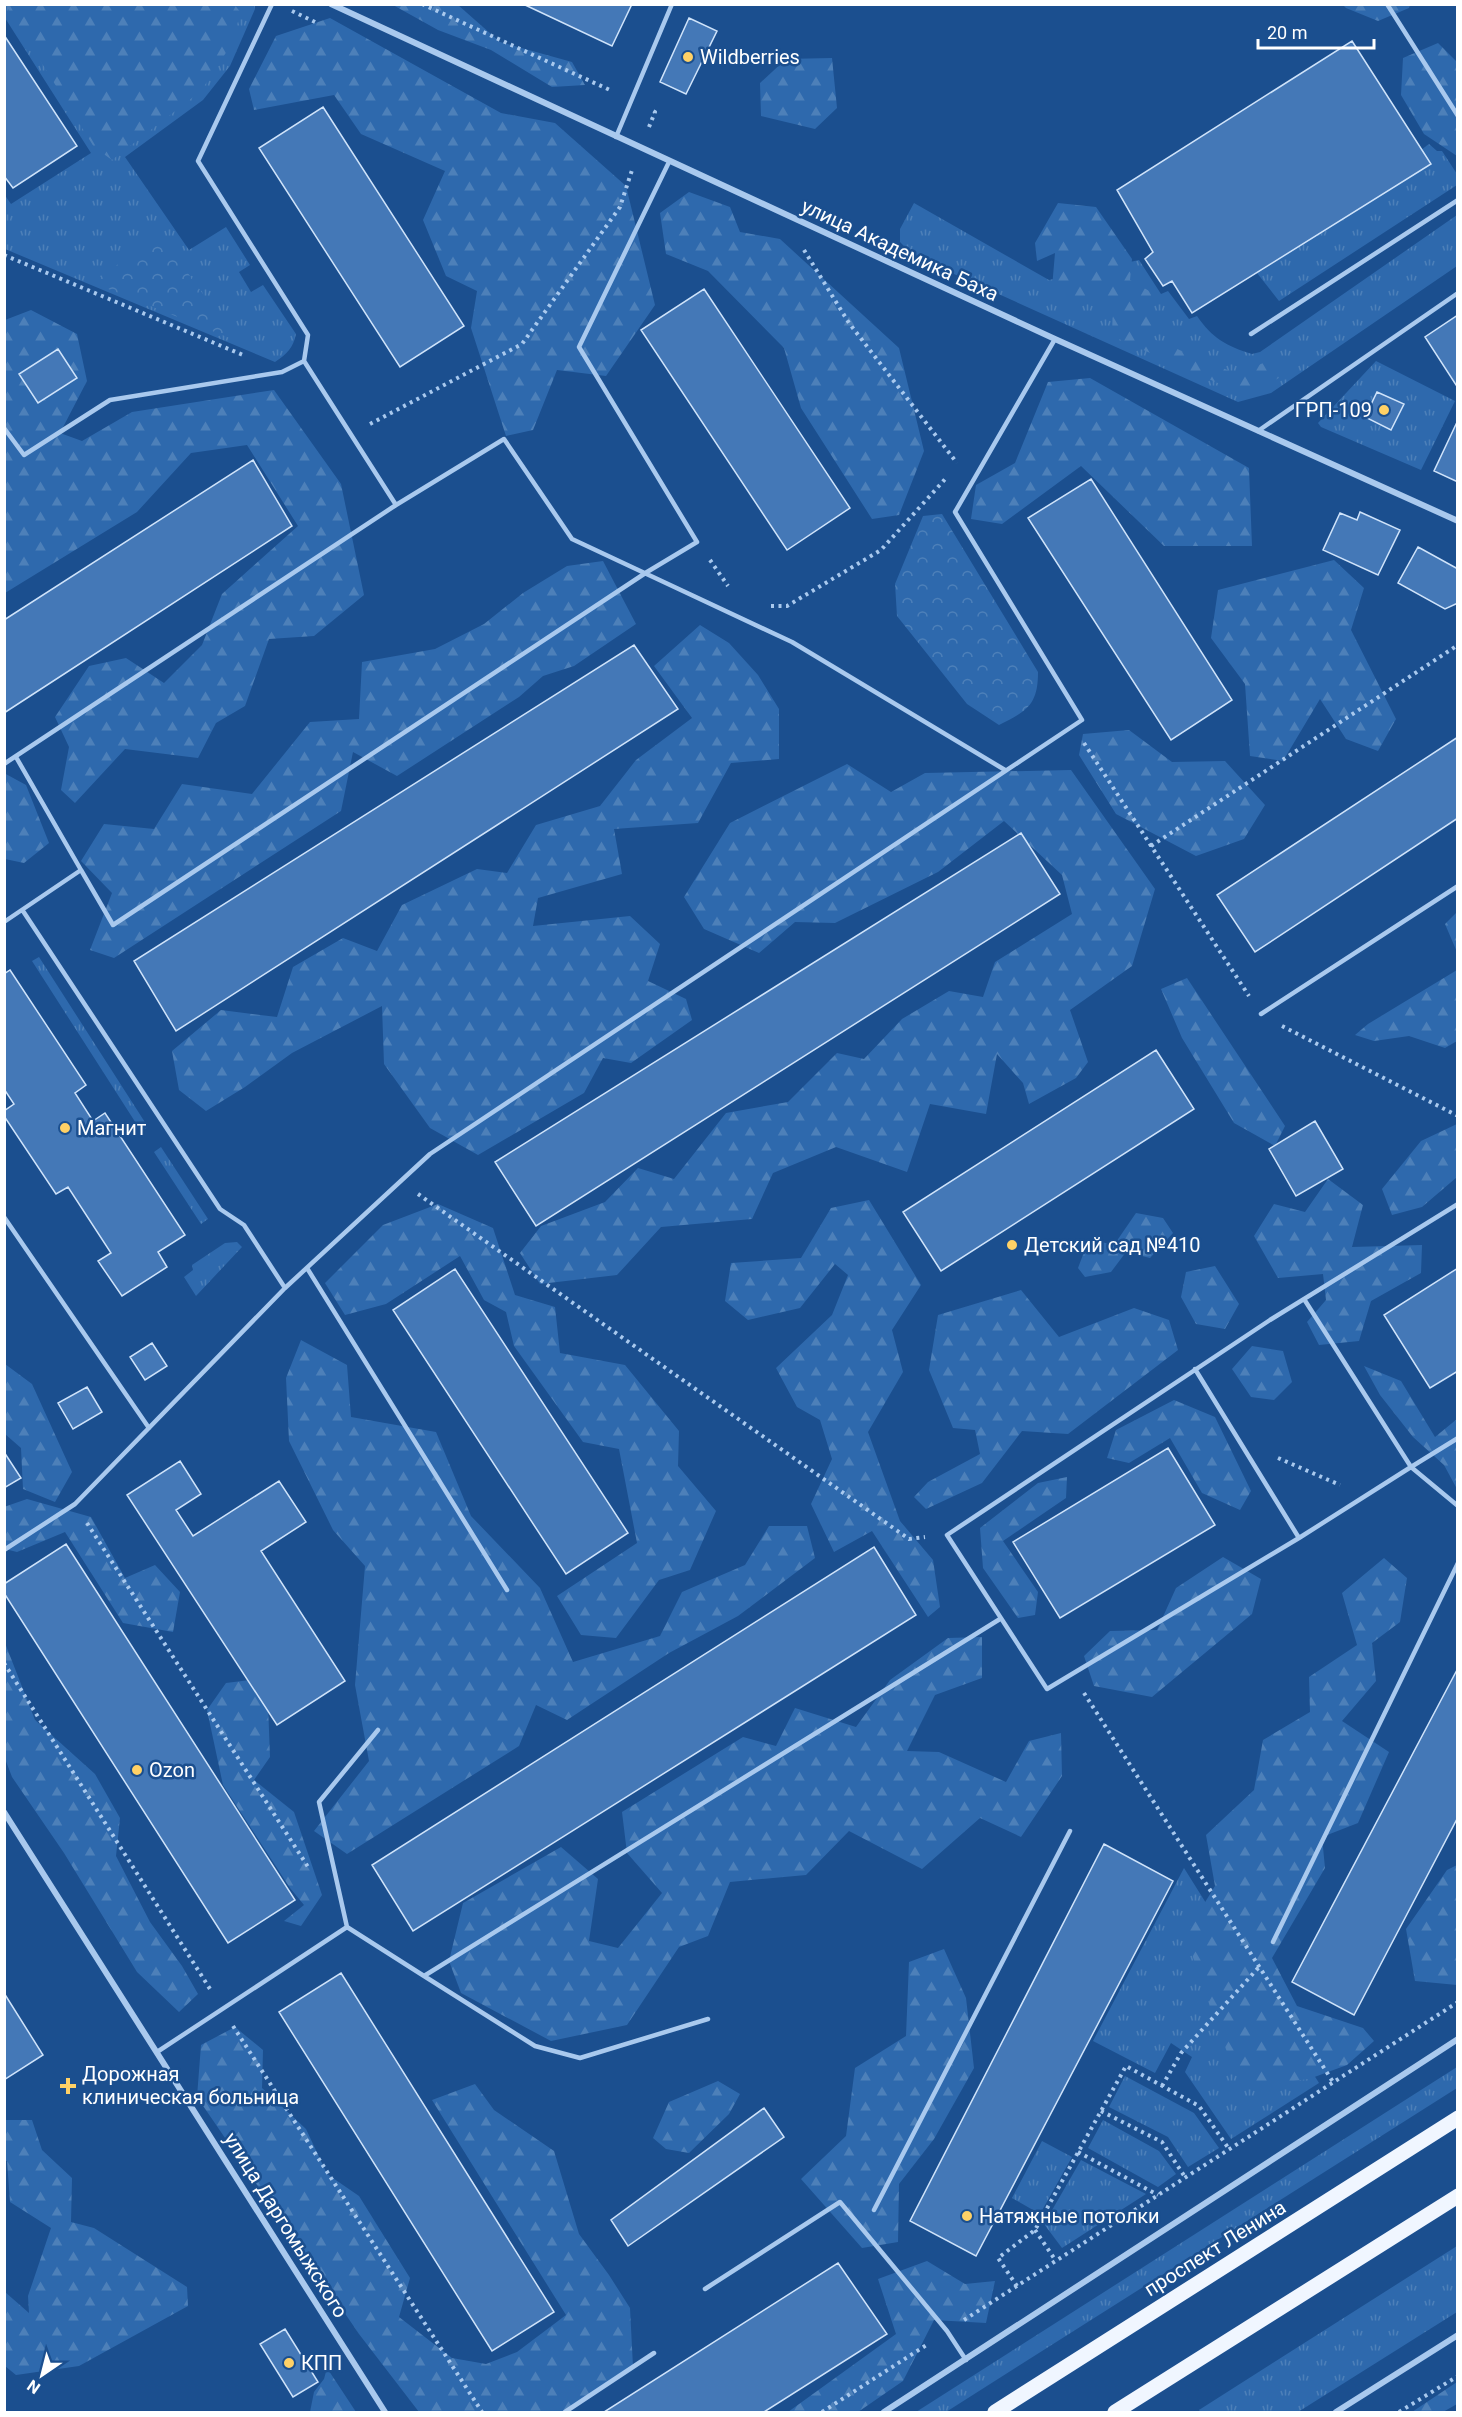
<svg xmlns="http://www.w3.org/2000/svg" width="1462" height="2417" font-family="Roboto,sans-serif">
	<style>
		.grass { fill: url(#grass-tufts) }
		.forest { fill: url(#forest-firs) }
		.park { fill: url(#park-crowns) }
		.building { fill: #4478b7; stroke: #cfe3fa; stroke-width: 1.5 }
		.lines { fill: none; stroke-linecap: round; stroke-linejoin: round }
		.path { stroke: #a9c9ee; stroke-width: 4; stroke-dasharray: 3 4.5; stroke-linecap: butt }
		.service { stroke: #a9c9ee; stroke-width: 4.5 }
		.minor { stroke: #a9c9ee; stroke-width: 6 }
		.primary { stroke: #f0f6ff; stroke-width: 15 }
		.poi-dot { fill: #ffd166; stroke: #1b4f8f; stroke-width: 2 }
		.labels { text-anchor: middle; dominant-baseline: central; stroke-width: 5; stroke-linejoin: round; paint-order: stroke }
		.poi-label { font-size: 20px; fill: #fff; stroke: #1b4f8f; text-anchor: start }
		.street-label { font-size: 20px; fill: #fff; stroke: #1b4f8f }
	</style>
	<defs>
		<pattern id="grass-tufts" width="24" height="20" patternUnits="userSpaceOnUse" patternTransform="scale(1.5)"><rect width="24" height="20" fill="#2e69ad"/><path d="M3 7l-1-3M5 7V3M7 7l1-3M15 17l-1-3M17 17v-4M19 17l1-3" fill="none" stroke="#4d80b9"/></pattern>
		<pattern id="forest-firs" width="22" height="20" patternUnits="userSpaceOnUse" patternTransform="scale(1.5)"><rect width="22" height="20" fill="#2e69ad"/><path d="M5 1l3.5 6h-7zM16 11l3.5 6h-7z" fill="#4d80b9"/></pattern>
		<pattern id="park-crowns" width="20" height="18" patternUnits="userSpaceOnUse" patternTransform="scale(1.5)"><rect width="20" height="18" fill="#2e69ad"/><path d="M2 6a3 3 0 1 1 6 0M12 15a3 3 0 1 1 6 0" fill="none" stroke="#4d80b9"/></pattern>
	</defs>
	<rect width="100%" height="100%" fill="#1b4f8f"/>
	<!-- grass -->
	<path class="grass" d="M5,5H255V9L230,66L203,100L125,157L189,250L226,227L250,265L239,272L251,292L263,285L296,334C293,348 287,354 275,362L5,249L4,194L11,204L91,153L5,18Z
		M1429,144L1437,151H1442L1457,174V185L1279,301L1257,273Z
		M914,203L1049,280L1139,260L1161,294L1168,291L1189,319L1197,316C1212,338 1226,346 1252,354L1260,352L1457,215V266L1271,393L1238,402L914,256L900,242V229Z
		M1376,361L1455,401L1421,470L1321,427L1318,423Z
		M39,957L148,1127L141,1131L32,961Z
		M161,1147L208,1219L201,1224L154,1152Z
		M237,1242L242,1247L196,1296L184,1277L193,1270L192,1265L225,1243Z
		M1184,1868L1319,2083L1231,2139L1185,2072L1192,2057L1171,2043L1155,2073L1093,2041Z
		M1457,2067V2088L946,2412H916Z
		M1125,2076L1194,2113L1219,2148L1188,2167L1168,2137L1109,2107Z
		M1103,2120L1159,2151L1176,2174L1158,2187L1088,2148Z
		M1042,2141L1072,2157L1040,2214L1012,2198Z
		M1081,2160L1146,2194L1062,2248L1044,2224Z
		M1457,2246V2312L1298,2412H1201L1199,2410Z"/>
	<!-- forest -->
	<path class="forest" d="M5,4H234L241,13L229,48L201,91L112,160L94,147Z
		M393,5H458L500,42L572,62L585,85L552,87L491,50L438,30Z
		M1343,5H1410L1409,8L1378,21L1346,8Z
		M330,18L501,113L555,123L626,186L655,305L606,376L557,370L533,430L506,436L471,328L477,291L446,276L423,220L445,171L361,134L334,95L254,110L249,89L276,36Z
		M1438,43L1457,62V156L1424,134L1401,95L1403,58Z
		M832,58L837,108L815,129L761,116L760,83L786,59Z
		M689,192L730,207L740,232L780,239L899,348L924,451L899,515L872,519L801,408L784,348L708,271L666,254L660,213Z
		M1058,203L1096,207L1132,259L1130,280L1151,292L1153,339L1237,374L1268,361L1286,374L1262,387L1238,392L1112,336L1113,301H1070L1052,288L1055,253L1037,261L1035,243Z
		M31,310L77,334L87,381L60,433L82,441L132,412L274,390L341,484L364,595L314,636L269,639L245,706L216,723L198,758L125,749L75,803L61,790L69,747L55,717L89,666L126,658L164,683L202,645L222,594L298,526L247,445L191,453L137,512L5,593V320Z
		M1090,378L1249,468L1252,546H1164L1081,466L1002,524L971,519L976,485L1015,463L1048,382Z
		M1334,560L1364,588L1351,630L1396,719L1378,751L1346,739L1320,699L1283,761L1250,756L1245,684L1211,638L1218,590Z
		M603,561L636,624L574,666L543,676L519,697L397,776L353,752L341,811L114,958L90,950L112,893L81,861L104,824L154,829L182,784L252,794L310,722L359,719L362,662L435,649L484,624L523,593L567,566Z
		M700,625L729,643L758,675L779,709V759L731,763L698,823L614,829L622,874L538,898L533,926L630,916L660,944L648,981L686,999L692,1020L631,1063L603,1058L584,1093L478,1155L430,1128L384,1064L382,1006L292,1053L245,1087L206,1111L179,1090L172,1051L221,1010L277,1017L293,967L343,938L377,951L402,905L477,869L507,873L536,825L600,806L636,760L692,718L654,666Z
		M1129,730L1172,762L1225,761L1265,805L1244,839L1196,856L1116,814L1079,755L1083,734Z
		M847,764L891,792L925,773L1071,770L1155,889L1132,966L1070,1010L1088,1062L1076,1078L1029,1104L1023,1083L997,1054L986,1114L930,1104L907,1172L836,1147L773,1173L752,1219L661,1227L617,1275L540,1284L520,1253L541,1226L605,1202L638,1168L674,1179L726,1113L788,1102L837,1053L864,1059L902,1019L949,991L983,997L995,962L1072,914L1062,875L1004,821L938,872L835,923L795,922L759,953L704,929L684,897L730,823Z
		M4,773L26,785L49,843L24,863L5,859Z
		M1457,912V952L1445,924Z
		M1457,970V1041L1445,1048L1409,1036L1374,1041L1355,1035L1368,1024Z
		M1187,978L1285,1126L1275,1146L1234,1123L1182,1038L1161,989Z
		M1457,1124V1177L1422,1207L1392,1215L1382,1189L1421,1141Z
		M1328,1179L1363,1205L1352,1247L1422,1245L1421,1273L1371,1301L1359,1341L1319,1345L1307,1322L1326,1300L1323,1274L1278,1278L1254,1236L1274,1204L1305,1212Z
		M869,1200L921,1285L892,1330L903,1372L868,1432L900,1521L933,1560L940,1607L928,1617L872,1531L834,1552L811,1504L832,1459L820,1420L797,1407L776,1368L832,1315L848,1275L835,1264L800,1308L748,1320L725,1301L731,1263L801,1258L831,1208Z
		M438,1204L493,1228L515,1295L555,1307L560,1353L625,1365L679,1431L678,1466L716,1511L690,1570L659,1580L616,1638L581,1635L557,1596L637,1543L619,1449L583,1442L514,1346L506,1312L484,1300L460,1256L386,1304L345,1315L325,1283L383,1225Z
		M1136,1213L1163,1218L1173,1233L1150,1258L1126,1252L1111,1272L1085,1277L1078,1268L1089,1239L1114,1245Z
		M1215,1266L1239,1304L1225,1329L1196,1324L1181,1297L1186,1272Z
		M1021,1290L1059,1337L1134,1308L1169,1320L1178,1350L1068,1434L1022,1431L982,1483L926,1509L914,1497L928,1482L980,1454L975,1430L953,1428L929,1370L938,1315Z
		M301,1340L347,1365L351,1417L436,1432L471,1516L540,1588L573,1662L660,1636L682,1592L745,1565L769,1526H807L815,1558L738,1616L669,1653L567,1720L536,1705L519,1746L347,1854L314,1831L369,1761L355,1685L365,1566L333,1530L289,1441L286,1378Z
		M1252,1346L1283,1351L1292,1382L1274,1400L1251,1397L1232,1369Z
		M5,1364L32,1384L72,1472L55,1502L23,1489L21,1448L5,1434Z
		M1364,1366L1401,1381L1435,1437L1457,1419V1489L1444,1465L1413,1437L1380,1395Z
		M1174,1400L1215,1417L1251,1491L1240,1510L1202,1493L1170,1438L1129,1463L1107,1458L1116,1430Z
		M1067,1477L1066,1498L1003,1541L1038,1592L1035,1615L1018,1618L983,1568L980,1528L1038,1483Z
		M27,1499L91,1517L125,1578L155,1565L180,1592L173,1632L123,1623L65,1532L17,1552L5,1549L4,1507Z
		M1223,1557L1261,1579L1252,1614L1152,1697L1094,1686L1084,1656L1110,1631L1157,1630L1176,1588Z
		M1384,1558L1407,1578L1400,1622L1372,1643L1376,1681L1342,1721L1389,1752L1358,1823L1322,1837L1325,1868L1272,1958L1297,2006L1363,2028L1374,2041L1347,2065L1309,2079L1255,2086L1227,2052L1185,1935L1215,1886L1206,1835L1254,1790L1263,1740L1310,1712L1309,1677L1357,1645L1342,1593Z
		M982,1637V1678L935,1695L907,1751L939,1752L1006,1782L1029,1741L1061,1733L1062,1776L1021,1837L980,1818L922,1869L849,1831L806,1875L730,1882L708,1936L679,1947L627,2025L551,2041L461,1993L449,1961L463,1903L561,1847L598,1879L589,1941L618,1948L662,1893L627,1853L622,1812L743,1737L776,1746L795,1708L856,1727L890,1680L948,1638Z
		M5,1643L35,1720L95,1774L120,1818L116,1856L150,1922L182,1966L198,1994L179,2012L137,1972L64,1853L12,1777L4,1756Z
		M267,1678L270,1757L254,1780L294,1812L322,1895L301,1926L284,1921L304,1905L290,1888L223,1785L207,1710L226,1683Z
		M1457,1865V1985L1415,1981L1406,1929L1447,1870Z
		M944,1949L966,1998L974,2068L934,2139L899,2184L898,2242L862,2248L801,2179L846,2136L855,2068L906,2036L909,1962Z
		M235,2027L263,2050L262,2088L306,2129L327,2174L359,2196L410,2278L399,2317L452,2358L486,2364L517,2352L566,2315L432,2100L475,2084L494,2110L554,2151L579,2234L609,2275L630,2308L633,2367L567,2412H419L359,2334L197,2097L201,2045Z
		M718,2081L740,2094L729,2114L689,2153L666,2149L653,2138L669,2102Z
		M5,2120H32L42,2150L72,2178L71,2222L94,2228L187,2287L188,2306L79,2366L16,2375L5,2366V2292L29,2313L28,2296L51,2228L10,2202L7,2161H5Z
		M927,2261L965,2284L995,2281L986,2323L934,2320L903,2381L858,2412H788L896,2334L878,2279Z
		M327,2368L356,2412H310L314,2392L324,2379Z
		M1457,2382V2404L1443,2412H1412Z"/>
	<!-- park -->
	<path class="park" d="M161,236L237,341L91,282Z
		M942,514L1038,672C1038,705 1027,711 999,725L967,704L897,616L895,584L923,516Z"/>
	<!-- building -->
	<path class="building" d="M523,4H632L612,46Z
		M689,18L717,31L686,94L660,82Z
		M4,35L77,146L13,188L4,176Z
		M1352,41L1431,164L1192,313L1172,281L1163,286L1145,259L1153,252L1117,190Z
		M323,107L464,326L400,367L259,148Z
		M704,289L850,508L787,550L641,330Z
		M1458,315V388L1425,337Z
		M58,349L77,378L38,403L19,374Z
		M1377,392L1404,404L1391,430L1365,417Z
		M1458,420V482L1434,471Z
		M253,460L292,526L4,713V620Z
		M1091,479L1232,700L1171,740L1028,518Z
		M1360,512L1400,530L1378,575L1323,550L1340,513L1357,520Z
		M1418,547L1458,569V603L1445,609L1398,583Z
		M634,645L678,709L176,1031L134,961Z
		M1458,737V818L1255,952L1217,895Z
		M1021,833L1060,894L536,1226L495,1162Z
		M10,970L86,1085L75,1093L93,1121L105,1113L185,1235L158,1252L167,1267L122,1296L98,1261L111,1253L68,1187L56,1194L4,1116V1111L14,1104L4,1089V974Z
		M1156,1050L1194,1109L941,1271L903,1212Z
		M1315,1121L1343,1169L1296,1196L1269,1149Z
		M1458,1268V1371L1430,1388L1384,1315Z
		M455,1269L628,1533L566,1574L393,1310Z
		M152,1343L167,1366L145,1380L130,1357Z
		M87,1387L102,1412L73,1429L58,1403Z
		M1168,1448L1215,1525L1060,1618L1013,1542Z
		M4,1452L21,1478L4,1488Z
		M180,1461L201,1494L176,1510L193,1536L279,1481L306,1522L261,1551L345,1681L277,1725L127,1495Z
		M66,1544L295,1900L228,1943L4,1593V1584Z
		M874,1547L916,1615L413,1931L372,1865Z
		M1458,1668V1817L1354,2015L1292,1982Z
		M1104,1844L1173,1881L976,2256L910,2221Z
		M341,1973L554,2312L492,2351L279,2012Z
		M4,1993L43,2055L4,2080Z
		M764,2108L784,2137L628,2246L611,2220Z
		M838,2263L887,2334L764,2412H604Z
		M285,2329L318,2382L293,2397L260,2344Z"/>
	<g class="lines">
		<!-- path -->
		<path class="path" d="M422,4L612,91
			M292,11L315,22
			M649,127L655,112L651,110
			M804,250L849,323L957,463
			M4,255L243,355
			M370,424L522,344L620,207L633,167
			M710,560L728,586
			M771,606H787L881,550L947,477
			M1084,743L1249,996
			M1151,846L1458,645
			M1282,1026L1458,1116
			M418,1194L909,1539L925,1537
			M1278,1458L1340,1485
			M87,1523L310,1870
			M4,1663L210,1989
			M1084,1693L1333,2082
			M233,2026L482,2412
			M1162,2086L1181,2053L1260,1966
			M1101,2111L1162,2142L1185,2177
			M1078,2152L1158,2195
			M1035,2230L1056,2261
			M1017,2286L998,2258L1035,2230L1126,2066L1199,2106L1229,2149
			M964,2320L1458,2002
			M822,2412L928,2344
			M1399,2412L1458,2376"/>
		<!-- service -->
		<path class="service" d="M1387,4L1458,116
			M616,137L672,4
			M1251,334L1458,200
			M4,428L24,455L110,400L282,372L304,361
			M1258,431L1458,293
			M396,505L504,439L572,539L792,642L1005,770
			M4,764L396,505L304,361L308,335L198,161L272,4
			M81,870L113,925L647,572L697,542L579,347L669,162
			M23,911L220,1209L244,1225L285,1288
			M4,922L81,870L16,757
			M1261,1014L1458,886
			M4,1217L149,1428
			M307,1268L507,1590
			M1304,1299L1411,1467L1458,1438
			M1195,1369L1299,1538L1047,1689L947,1535L1270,1320L1458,1204
			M1299,1538L1411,1467L1458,1506
			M4,1550L75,1504L285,1288L430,1154L1082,720L955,512L1055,339
			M347,1927L424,1976L1000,1619
			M1273,1942L1458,1563
			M424,1976L535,2046L580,2058L708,2019
			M157,2052L347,1927L319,1802L378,1730
			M874,2210L1070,1831
			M705,2289L840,2202L947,2331L966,2360
			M565,2412L654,2353"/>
		<!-- minor -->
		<path class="minor" d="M331,4L1055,339L1458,521
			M4,1812L385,2412
			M884,2412L1458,2039
			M1336,2412L1458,2335"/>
		<!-- primary -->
		<path class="primary" d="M995,2412L1458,2118
			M1115,2412L1458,2196"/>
	</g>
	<!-- markers -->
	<g class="poi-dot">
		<circle cx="688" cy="57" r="6"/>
		<circle cx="1384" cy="410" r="6"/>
		<circle cx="65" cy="1128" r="6"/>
		<circle cx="1012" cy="1245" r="6"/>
		<circle cx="137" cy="1770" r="6"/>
		<path d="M65 2077h6v6h6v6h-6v6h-6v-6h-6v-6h6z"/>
		<circle cx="967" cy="2216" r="6"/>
		<circle cx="289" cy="2363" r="6"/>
	</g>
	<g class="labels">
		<!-- poi labels -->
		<g class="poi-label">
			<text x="700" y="57">Wildberries</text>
			<text x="1372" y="410" text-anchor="end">ГРП-109</text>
			<text x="77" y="1128">Магнит</text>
			<text x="1024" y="1245">Детский сад №410</text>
			<text x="149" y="1770">Ozon</text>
			<text x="82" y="2074">Дорожная<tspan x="82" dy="23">клиническая больница</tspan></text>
			<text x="979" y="2216">Натяжные потолки</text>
			<text x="301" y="2363">КПП</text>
		</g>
		<!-- street labels -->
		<g class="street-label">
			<text transform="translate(900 250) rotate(25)">улица Академика Баха</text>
			<text transform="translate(286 2225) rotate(58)">улица Даргомыжского</text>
			<text transform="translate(1215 2248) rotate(-32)">проспект Ленина</text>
		</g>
	</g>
	<!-- border -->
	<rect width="1462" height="2417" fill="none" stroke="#ffffff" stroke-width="12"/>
	<!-- north arrow -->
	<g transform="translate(42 2375) rotate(215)" stroke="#1b4f8f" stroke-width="4.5" paint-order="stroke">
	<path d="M0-4.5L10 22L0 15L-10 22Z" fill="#ffffff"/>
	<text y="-9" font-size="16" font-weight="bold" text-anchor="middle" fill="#ffffff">N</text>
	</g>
	<!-- scale -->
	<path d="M1258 39v9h116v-9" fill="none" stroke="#ffffff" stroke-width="3"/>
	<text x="1267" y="39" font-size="18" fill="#ffffff" stroke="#1b4f8f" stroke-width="4.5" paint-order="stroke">20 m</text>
</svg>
